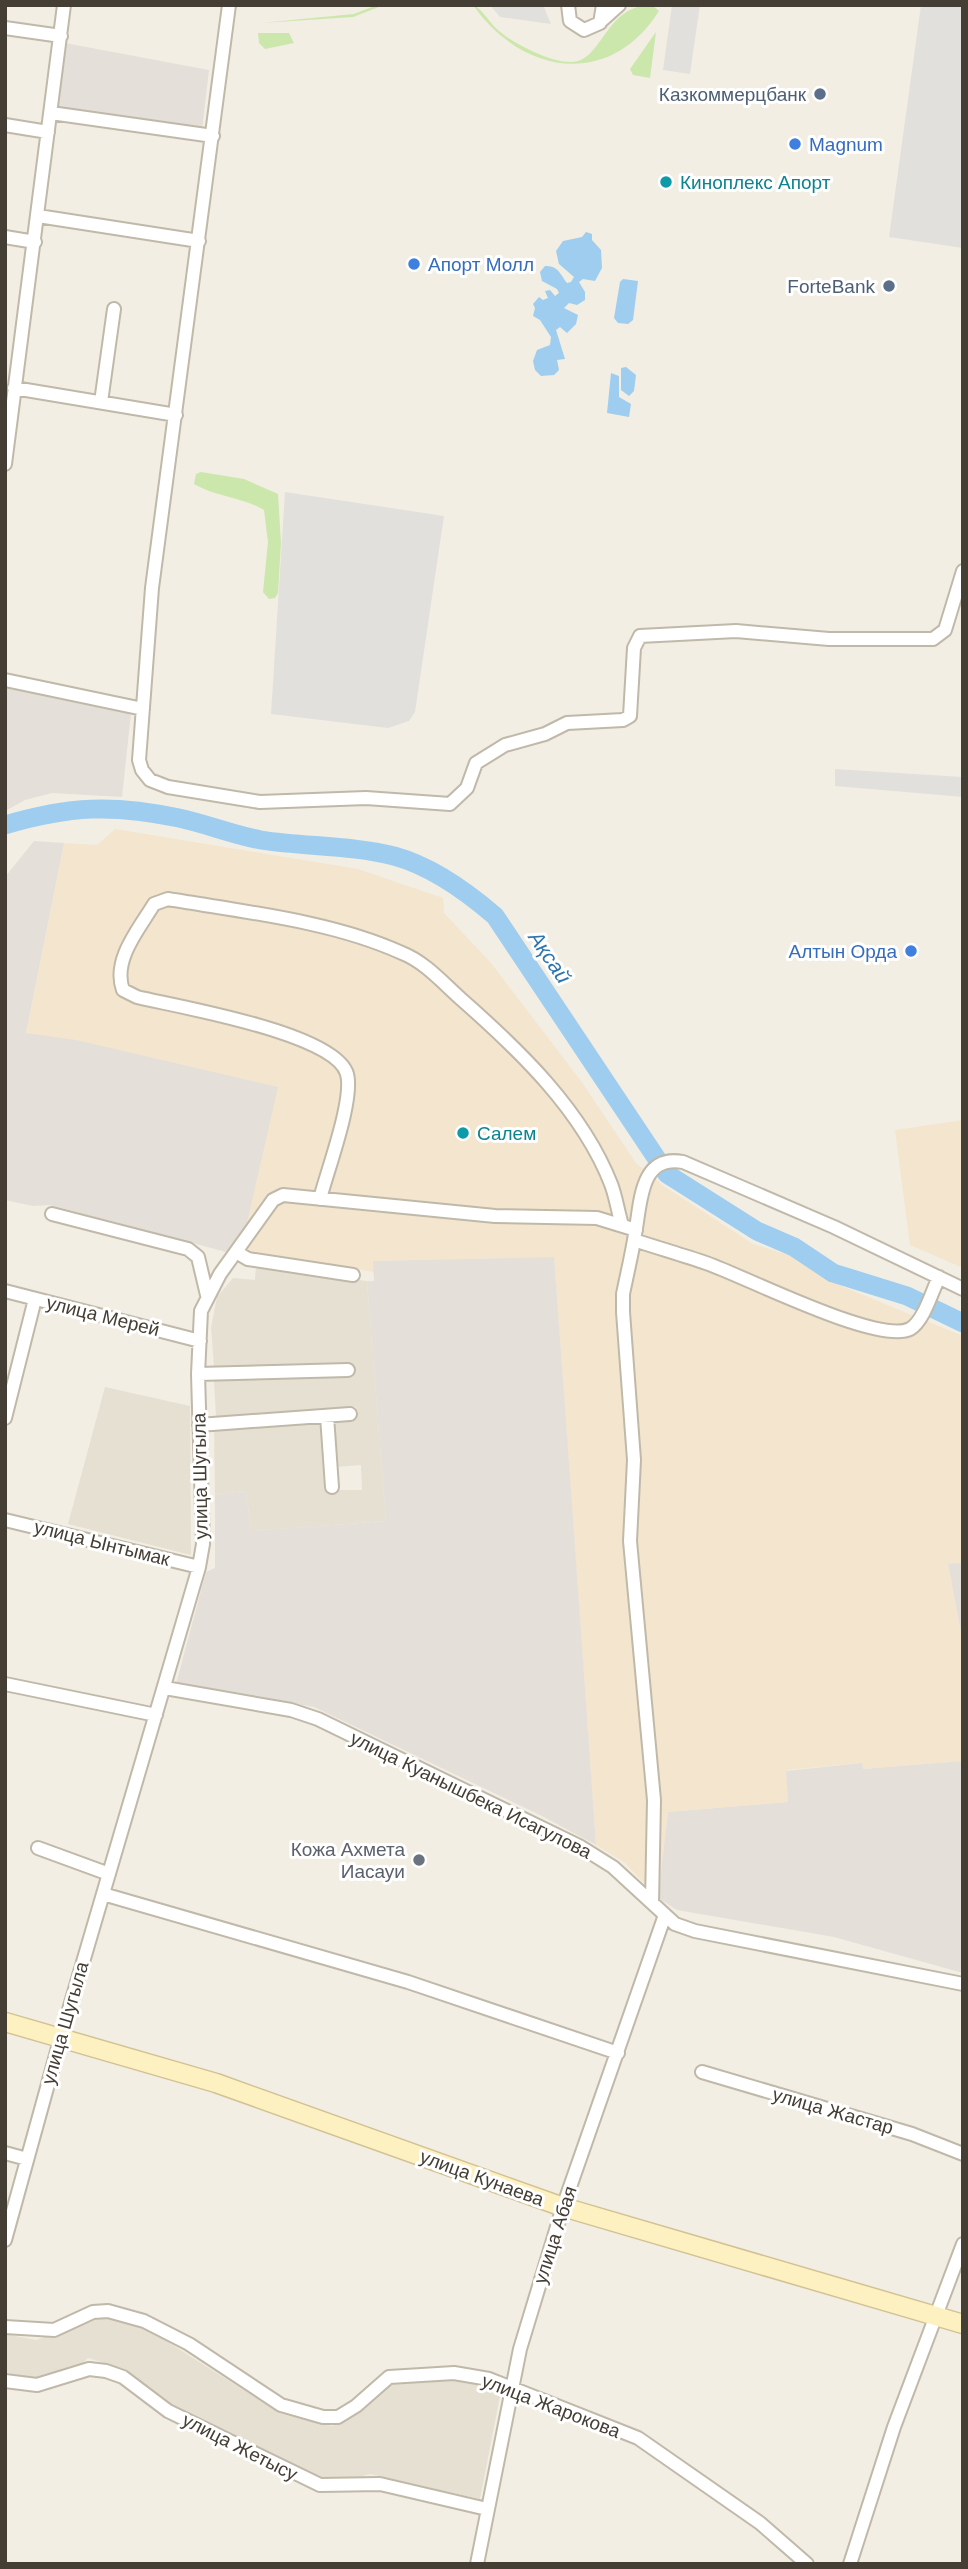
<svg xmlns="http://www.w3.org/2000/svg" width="968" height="2569" font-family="Arial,sans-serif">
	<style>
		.residential { fill: #e6e0d2 }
		.commercial { fill: #f4e5ce }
		.industrial { fill: #e4dfd9 }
		.green { fill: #cbe7ac }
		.parking { fill: #e2e0dc }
		.water { fill: #9fcdef }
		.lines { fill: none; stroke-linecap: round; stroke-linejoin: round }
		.river { stroke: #9fcdef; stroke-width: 19 }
		.street-casing { stroke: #c0b9a9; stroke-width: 16 }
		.secondary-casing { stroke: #d2c293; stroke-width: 21 }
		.street { stroke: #fff; stroke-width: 12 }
		.secondary { stroke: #fef1c1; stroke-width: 18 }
		.service-dot { fill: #5c6f8a; stroke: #fff; stroke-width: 2.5 }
		.shop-dot { fill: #3f7fe0; stroke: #fff; stroke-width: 2.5 }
		.culture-dot { fill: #0f9aa8; stroke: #fff; stroke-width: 2.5 }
		.worship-dot { fill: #6b7280; stroke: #fff; stroke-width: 2.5 }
		.labels { text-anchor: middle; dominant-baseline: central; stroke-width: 6; stroke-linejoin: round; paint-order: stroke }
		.service-label { font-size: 19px; fill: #4e5e75; stroke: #fff; text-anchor: end }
		.shop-label { font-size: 19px; fill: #366cbe; stroke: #fff; text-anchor: start }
		.culture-label { font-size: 19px; fill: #0d838f; stroke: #fff; text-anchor: start }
		.street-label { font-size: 19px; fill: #443e34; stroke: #fff }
		.worship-label { font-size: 19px; fill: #5b616d; stroke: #fff; text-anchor: end }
		.water-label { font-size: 21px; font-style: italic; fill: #2e75ae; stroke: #fff }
	</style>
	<rect width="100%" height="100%" fill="#f2eee3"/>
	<!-- residential -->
	<path class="residential" d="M256,1266L367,1281L386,1521L251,1531L246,1491L215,1494L214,1428L323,1421L328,1490H362L361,1465L336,1467L333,1421L357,1419L356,1407L216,1417L214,1380L354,1373L352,1364L214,1368L211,1327L217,1297L233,1278L255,1280Z
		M105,1387L190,1406L191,1555L68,1524Z
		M105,2317L149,2330L281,2414L332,2426L345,2421L373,2401L392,2381L453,2379L501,2391L480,2499L370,2474L349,2480L320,2478L170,2407L127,2370L88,2358L80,2366L32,2379L5,2375V2334L36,2340Z"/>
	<!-- commercial -->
	<path class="commercial" d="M115,829L358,869L443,898L444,913L491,963L581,1081L636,1163L662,1185L753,1244L798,1258L829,1281L963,1336V1563L948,1565L963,1643V1761L862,1769L861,1763L787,1770L788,1802L668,1812L658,1898L624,1862L596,1845L554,1257L374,1261V1272L250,1252L235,1240L247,1223L277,1087L26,1033L64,843L97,845Z
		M963,1120V1268L910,1245L895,1130Z"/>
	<!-- industrial -->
	<path class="industrial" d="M65,43L209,70L202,130L57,107Z
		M5,687L131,713L122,797L52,793L25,800L5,811Z
		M34,841L64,843L26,1033L76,1040L278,1087L247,1223L226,1252L50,1205L33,1206L5,1200V877Z
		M554,1257L572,1504L596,1845L542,1816L314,1707L176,1684L206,1572L215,1568V1494L246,1491L251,1531L386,1521L367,1281H374L373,1261Z
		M963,1563V1643L948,1564Z
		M963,1761V1973L834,1937L677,1910L658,1898L668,1812L788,1802L786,1771L862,1763L863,1769Z"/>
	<!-- green -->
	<path class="green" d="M377,5H384L353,17L261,23L354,14Z
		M473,5C483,9 490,24 499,31C514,44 558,67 578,61C603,54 608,5 652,5L659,11C610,89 522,75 473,5Z
		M656,32L650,78L633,75L630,69Z
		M258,33H289L294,43L265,49L259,43Z
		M201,472L244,479L278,494L281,543L278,593L275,598L269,599L263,592L268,542L264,510C242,497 216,497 194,484L196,474Z"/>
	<!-- parking -->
	<path class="parking" d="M490,5H543L551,24L500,17Z
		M672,5H700L690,74L663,70Z
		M921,5H963V248L889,237Z
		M285,492L444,516L415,712L409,721L388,728L271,714Z
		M835,769L963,777V797L835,786Z"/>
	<!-- water -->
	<path class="water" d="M586,232L592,234V240L601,250L602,268L595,281L583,279L579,282L585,292V300L577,305L569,303L564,308L578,315L576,324L567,333L560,327L556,330L565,359L557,360L559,370L554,375L541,376L535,370L533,361L537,350L550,345L551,337L540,320L533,316L535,308L533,304L539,297L543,300L548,298L545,291L550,290L555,296L559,293L557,289L542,281L540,272L545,266C558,265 560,274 567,283L571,282L574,277L559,264L556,251L563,241L582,237Z
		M623,279L638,281L633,320L628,324L618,323L614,318L620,282Z
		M626,367L636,375L634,391L629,396L621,390V368Z
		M611,373L619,376V397L631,404L629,417L607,413Z"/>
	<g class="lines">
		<!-- river -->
		<path class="river" d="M5,825C69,806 113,804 179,818C207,824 233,835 261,840C305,847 351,845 394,856C431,866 466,891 495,916L667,1174L757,1231L794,1247L833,1273L907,1296L963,1323"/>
		<defs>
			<path id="street" d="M229,5L152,588L139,760L142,770L150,780L168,787L260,802L366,798L450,804L467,788L476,763L505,745L545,734L567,723L623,720L630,716L634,648L640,636L736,631L829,639H933L945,630L963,571
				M568,5L570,21L584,30L600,23L603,5
				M600,22L619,5
				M5,28L61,36
				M51,113L213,136
				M5,125L48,132
				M38,216L199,241
				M5,237L35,242
				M14,388L176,415
				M101,402L114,309
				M5,464L64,5
				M5,680L143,709
				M320,1199C327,1171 354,1100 347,1074C335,1033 179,1007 137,997L123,990C112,960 139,929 154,904L168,899C244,912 332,921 402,953C425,962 443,983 461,999C519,1050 582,1110 611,1184C616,1197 618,1212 622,1225
				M52,1214L188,1249L198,1257L207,1295
				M634,1240C658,1248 683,1255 706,1263C744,1276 878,1345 910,1329C924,1321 932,1291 939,1277
				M236,1252L248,1259L353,1275
				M5,1291L200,1341
				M198,1374L348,1370
				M327,1416L332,1487
				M5,1418L35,1299
				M199,1425L350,1414
				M5,1520L199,1567
				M5,1684L156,1715
				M165,1688L291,1710L318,1719L581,1847L613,1867L675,1924L695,1931L963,1984
				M38,1848L109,1874
				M103,1894L408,1982L618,2053
				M652,1903L654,1800L630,1541L634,1460L623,1312V1294C627,1274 632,1254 635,1234C641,1204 639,1154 683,1162L834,1227L963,1289
				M702,2072L912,2134L963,2154
				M5,2153L27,2159
				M5,2240L61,2037L199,1567L203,1544L198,1374L201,1311L220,1274L273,1200L283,1195L495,1216L597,1218L636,1230
				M5,2327L54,2330L93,2312L108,2311L144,2321L189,2344L281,2405L323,2417H338L356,2406L389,2377L454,2373L489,2379L638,2438L760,2523L807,2564
				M5,2381L37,2385L89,2369L106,2371L123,2377L168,2411L320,2485L380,2484L487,2509
				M477,2564L520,2349L563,2207L665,1915
				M850,2564L894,2427L963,2244"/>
			<path id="secondary" d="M5,2022L216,2083L563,2207L963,2324"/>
		</defs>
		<!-- street casing -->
		<use href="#street" class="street-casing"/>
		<!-- secondary casing -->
		<use href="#secondary" class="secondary-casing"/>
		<!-- street -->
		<use href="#street" class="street"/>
		<!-- secondary -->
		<use href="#secondary" class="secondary"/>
	</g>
	<!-- markers -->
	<g class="service-dot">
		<circle cx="820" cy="94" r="7"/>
		<circle cx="889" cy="286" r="7"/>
	</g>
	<g class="shop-dot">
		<circle cx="795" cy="144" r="7"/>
		<circle cx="414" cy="264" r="7"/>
		<circle cx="911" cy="951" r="7"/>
	</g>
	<g class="culture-dot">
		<circle cx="666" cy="182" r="7"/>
		<circle cx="463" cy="1133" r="7"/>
	</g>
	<circle class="worship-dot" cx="419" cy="1860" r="7"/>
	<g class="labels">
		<!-- service labels -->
		<g class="service-label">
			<text x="806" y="94">Казкоммерцбанк</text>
			<text x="875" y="286">ForteBank</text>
		</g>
		<!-- shop labels -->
		<g class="shop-label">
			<text x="809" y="144">Magnum</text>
			<text x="428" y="264">Апорт Молл</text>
			<text x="897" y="951" text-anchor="end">Алтын Орда</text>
		</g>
		<!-- culture labels -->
		<g class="culture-label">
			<text x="680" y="182">Киноплекс Апорт</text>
			<text x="477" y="1133">Салем</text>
		</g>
		<!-- street labels -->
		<g class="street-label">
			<text transform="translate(103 1316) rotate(14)">улица Мерей</text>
			<text transform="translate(200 1476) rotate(-91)">улица Шугыла</text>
			<text transform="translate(102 1543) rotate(14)">улица Ынтымак</text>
			<text transform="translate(471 1795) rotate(26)">улица Куанышбека Исагулова</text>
			<text transform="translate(65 2023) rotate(-74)">улица Шугыла</text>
			<text transform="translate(833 2111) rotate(16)">улица Жастар</text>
			<text transform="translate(482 2178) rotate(20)">улица Кунаева</text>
			<text transform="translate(555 2235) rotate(-72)">улица Абая</text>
			<text transform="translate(551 2406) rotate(21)">улица Жарокова</text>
			<text transform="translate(240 2447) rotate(27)">улица Жетысу</text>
		</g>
		<!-- worship labels -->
		<g class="worship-label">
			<text x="405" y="1849">Кожа Ахмета<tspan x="405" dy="22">Иасауи</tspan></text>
		</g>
		<!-- water labels -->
		<g class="water-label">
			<text transform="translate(550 957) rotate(56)">Ақсай</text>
		</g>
	</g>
	<!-- border -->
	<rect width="968" height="2569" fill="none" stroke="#443e34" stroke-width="14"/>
</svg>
